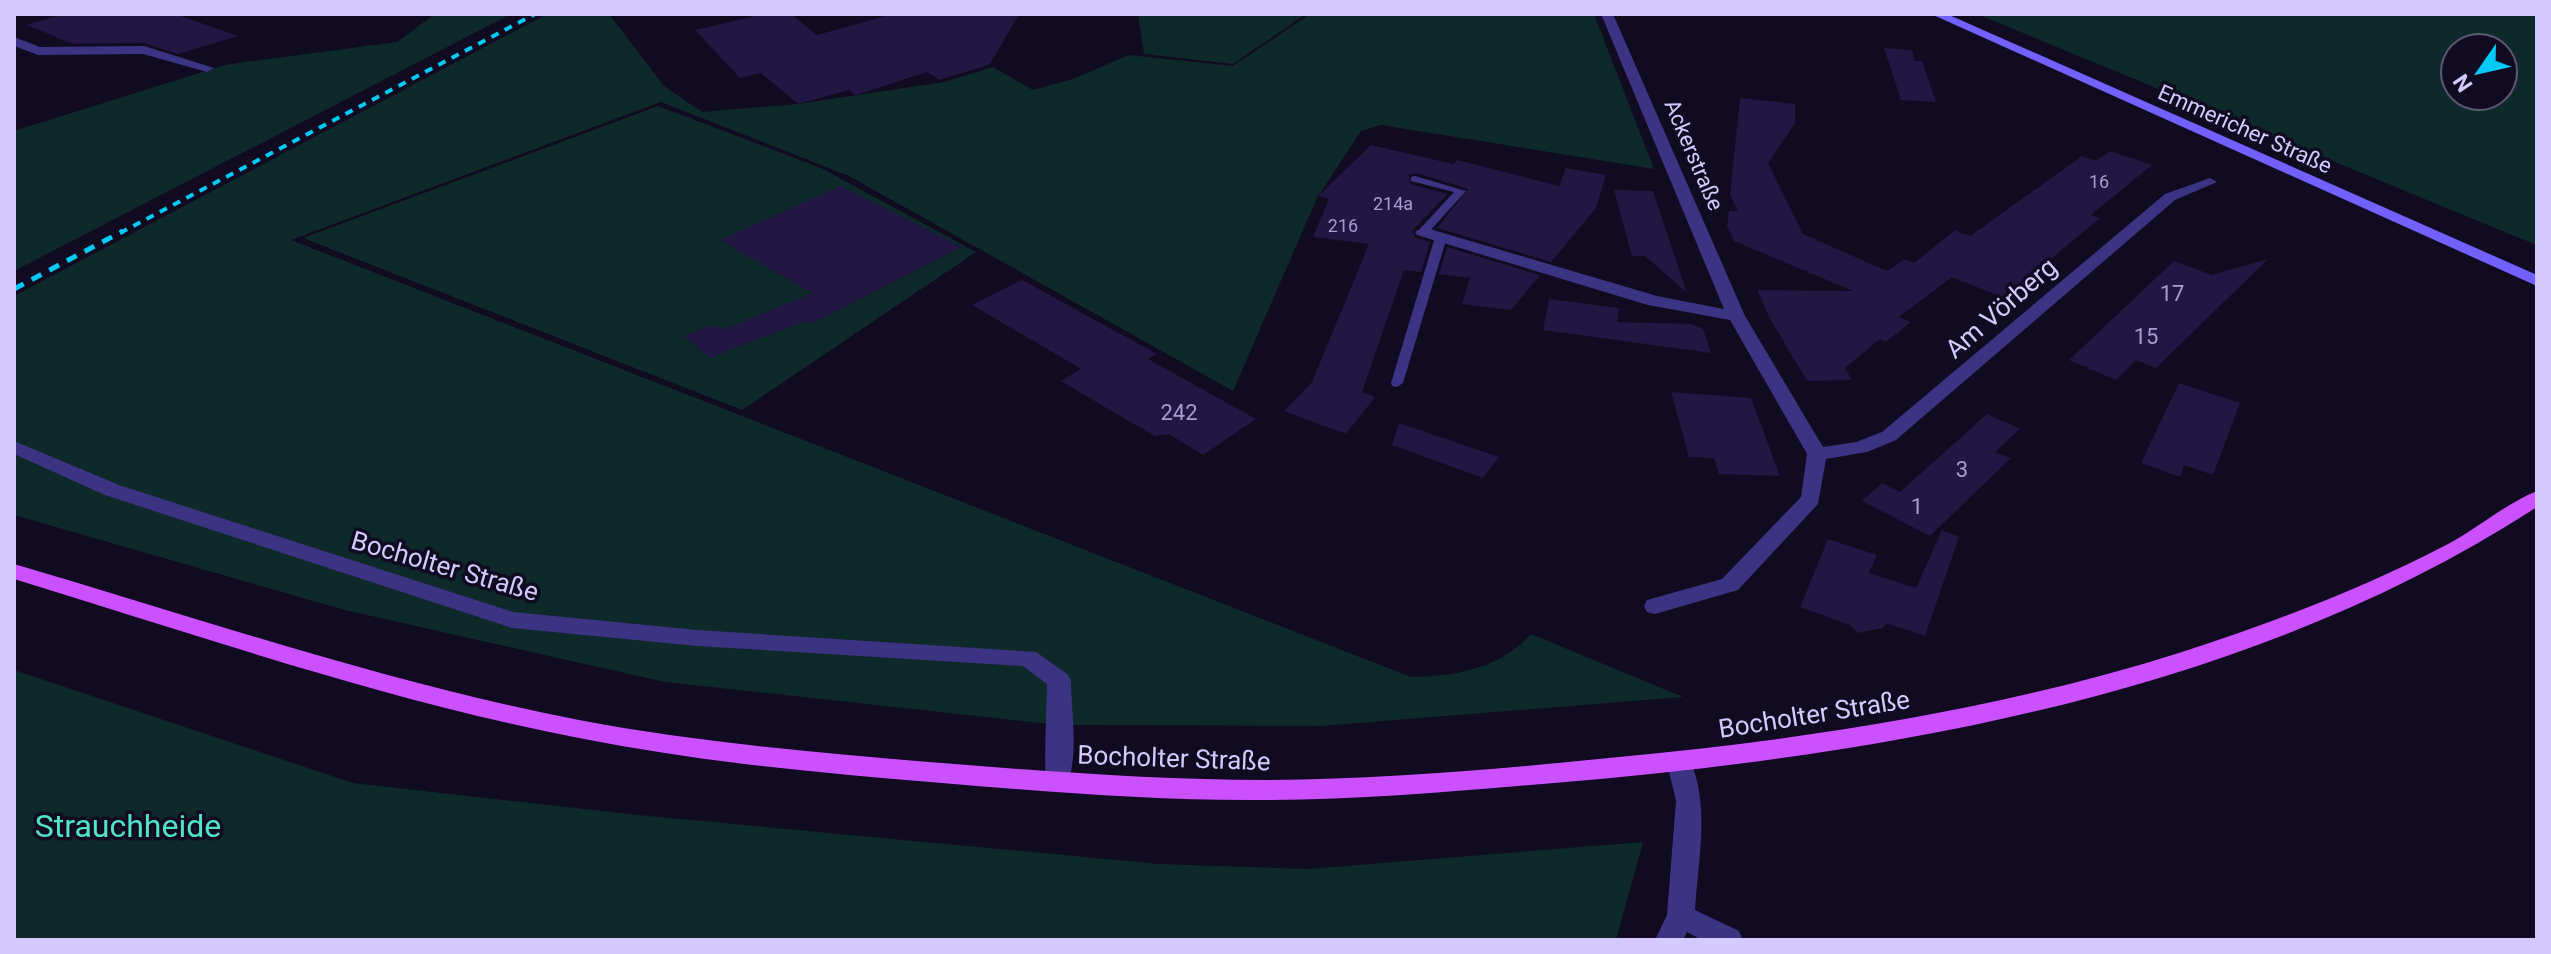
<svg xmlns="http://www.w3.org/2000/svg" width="2551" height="954" font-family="Roboto,sans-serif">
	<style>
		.green { fill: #0e292a; fill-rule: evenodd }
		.building { fill: #221642 }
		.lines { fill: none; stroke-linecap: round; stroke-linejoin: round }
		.lane { fill: #3c3382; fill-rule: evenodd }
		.street { fill: #3c3382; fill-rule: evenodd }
		.secondary { fill: #7161ff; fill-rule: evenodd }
		.primary { fill: #cb51ff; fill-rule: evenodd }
		.rail-far1 { stroke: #00caf5; stroke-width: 4; stroke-dasharray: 8 7; stroke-linecap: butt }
		.rail { stroke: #00caf5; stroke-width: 5; stroke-dasharray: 11 9; stroke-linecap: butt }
		.labels { text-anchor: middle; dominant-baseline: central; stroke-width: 7; stroke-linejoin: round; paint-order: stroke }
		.far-number-label { font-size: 18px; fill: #a89dd0 }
		.far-street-label { font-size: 22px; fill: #d4caff; stroke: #100b20 }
		.number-label { font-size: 22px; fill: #a89dd0 }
		.street-label { font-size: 26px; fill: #d4caff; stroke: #100b20 }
		.near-park-label { font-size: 32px; fill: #50e5cb; stroke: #100b20 }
	</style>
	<rect width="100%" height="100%" fill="#100b20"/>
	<!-- green -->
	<path class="green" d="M435,14H511L14,271V131L225,65L397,42Z
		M547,14H609L664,86L702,112L798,104L944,82L993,67L1033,90L1073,79L1129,55L1233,66L1310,14H1594L1654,169L1381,125L1361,131L1317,198L1233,391L849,176L661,102L291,240L1411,677C1456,676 1499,669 1531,634L1683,697L1321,726L1059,725L665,682L345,610L14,515V296Z
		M1138,14H1306L1233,64L1144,54Z
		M1977,14H2537V245L2507,233ZM2455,48H2503V96H2455Z
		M658,106L821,168L976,252L742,410L303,238Z
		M14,670L353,783L638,815L1159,864L1308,869L1643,842L1616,940H14Z"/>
	<!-- building -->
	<path class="building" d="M63,14H175L238,36L178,54L144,43L73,44L27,25Z
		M764,14H791L817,35L893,14H1019L990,64L982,67L939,80L927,72L856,95L849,90L798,104L761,73L740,78L695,30Z
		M1884,48L1912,50L1915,61H1922L1936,102L1901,100Z
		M1740,98L1795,104V123L1768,163L1803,234L1887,271L1905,259L1914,263L1955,230L1970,236L2082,156L2096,161L2110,151L2152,165L2091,215L2100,218L2004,298L1952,277L1899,317L1911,322L1886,342L1880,339L1845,368L1852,380L1807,381L1769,317L1757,290L1853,291L1734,241L1727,226L1729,211H1738L1730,195Z
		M1371,145L1453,164L1457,160L1559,186L1566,168L1606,175L1596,208L1551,262L1437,228L1468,189L1416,173L1409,175L1410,184L1448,194L1412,231L1416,238L1430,242L1421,272L1404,270L1362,392L1375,397L1346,434L1284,411L1312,382L1369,244L1313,237L1329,199L1318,196Z
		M841,186L962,247L811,324L806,321L709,358L685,336L708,326L725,329L812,293L720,240Z
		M1614,190L1653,191L1687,293L1645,256H1632Z
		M1447,247L1540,275L1511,310L1462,304L1470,278L1439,274Z
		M2268,259L2156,368L2136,360L2116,380L2069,360L2174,261L2212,275Z
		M1022,280L1157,354L1148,359L1256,419L1203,455L1169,434L1155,436L1108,409L1061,381L1081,369L972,305Z
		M1549,299L1619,308L1617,322L1692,324L1703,329L1711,353L1543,330Z
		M2179,383L2240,403L2213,475L2184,465L2180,477L2141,463Z
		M1671,392L1751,398L1780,476L1719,474L1714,458L1689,457Z
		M1987,414L2020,429L1995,452L2011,458L1930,536L1862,501L1882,483L1900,492Z
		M1399,423L1499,457L1483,478L1392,445Z
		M1942,530L1959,537L1925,636L1886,623L1883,628L1857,633L1850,625L1800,607L1828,539L1877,555L1869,573L1916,588Z"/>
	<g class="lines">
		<!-- lane -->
		<path class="lane" d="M1415,176L1466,191L1427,234L1423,235L1417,232L1419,230L1454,192L1411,181V177Z
			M1441,234L1447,237L1403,383L1397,387L1392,386L1391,383L1435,237Z"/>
		<!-- street -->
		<path class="street" d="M1601,14H1613L1745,316L1823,447L1856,442L1882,432L2165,194L2210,178L2217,182L2175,200L1896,440L1867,452L1826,459L1818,504L1738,590L1655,614L1647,612L1644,606L1647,600L1722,579L1801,497L1807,454L1730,320L1648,305L1417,235L1415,232L1423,227L1657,296L1724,309Z
			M14,37L40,47L144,46L214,68L207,72L143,54L38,55L14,46Z
			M14,441L119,485L513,612L697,630L1036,652L1067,674L1071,680C1071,713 1080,759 1065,789L1056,792L1047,789C1043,782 1047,700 1047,684L1023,666L697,646L512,628L105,495L14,454Z
			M1679,753L1688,756C1711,802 1698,860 1695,910L1739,931L1743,940H1702L1687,932L1683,940H1655L1667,915L1676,801L1667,763L1670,756Z"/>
		<!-- secondary -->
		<path class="secondary" d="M1931,14H1947L2537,275V286Z"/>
		<!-- primary -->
		<path class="primary" d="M2537,491V507C2251,693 1889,755 1554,783C1459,791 1363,800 1267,800C1159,801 1050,792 942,783C820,773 699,762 579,738C387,701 201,636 14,579V564C202,619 387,683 579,720C695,742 812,752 929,762C1041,771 1154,780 1267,780C1385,779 1502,769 1619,757C1809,739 1999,710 2182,652C2272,623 2364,588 2448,544C2478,528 2505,504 2537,491Z"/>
		<!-- rail-far1 -->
		<path class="rail-far1" d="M120,233L535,14"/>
		<!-- rail -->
		<path class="rail" d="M14,289L123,231"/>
	</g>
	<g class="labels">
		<!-- far-number labels -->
		<g class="far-number-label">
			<text x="2099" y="181">16</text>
			<text x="1393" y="203">214a</text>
			<text x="1343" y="225">216</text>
		</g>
		<!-- far-street labels -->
		<g class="far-street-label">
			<text transform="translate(2245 129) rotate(24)">Emmericher Straße</text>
			<text transform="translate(1694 155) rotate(67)">Ackerstraße</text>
		</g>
		<!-- number labels -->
		<g class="number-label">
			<text x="2172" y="293">17</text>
			<text x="2146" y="336">15</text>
			<text x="1179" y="412">242</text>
			<text x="1962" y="469">3</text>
			<text x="1917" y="506">1</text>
		</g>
		<!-- street labels -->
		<g class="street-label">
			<text transform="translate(2001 308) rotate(-41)">Am Vörberg</text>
			<text transform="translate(445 566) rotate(16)">Bocholter Straße</text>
			<text transform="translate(1814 714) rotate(-9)">Bocholter Straße</text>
			<text transform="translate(1174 758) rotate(2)">Bocholter Straße</text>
		</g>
		<!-- near-park labels -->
		<g class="near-park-label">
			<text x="128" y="826">Strauchheide</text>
		</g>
	</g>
	<!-- border -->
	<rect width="2551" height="954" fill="none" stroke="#d4caff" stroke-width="32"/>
	<!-- north arrow -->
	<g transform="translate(2479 72) rotate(236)"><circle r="38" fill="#100b20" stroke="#5e5779" stroke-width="2"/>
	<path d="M0-6L14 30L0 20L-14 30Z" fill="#00caf5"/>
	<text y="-12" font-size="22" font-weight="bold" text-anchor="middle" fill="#d4caff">N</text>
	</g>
</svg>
